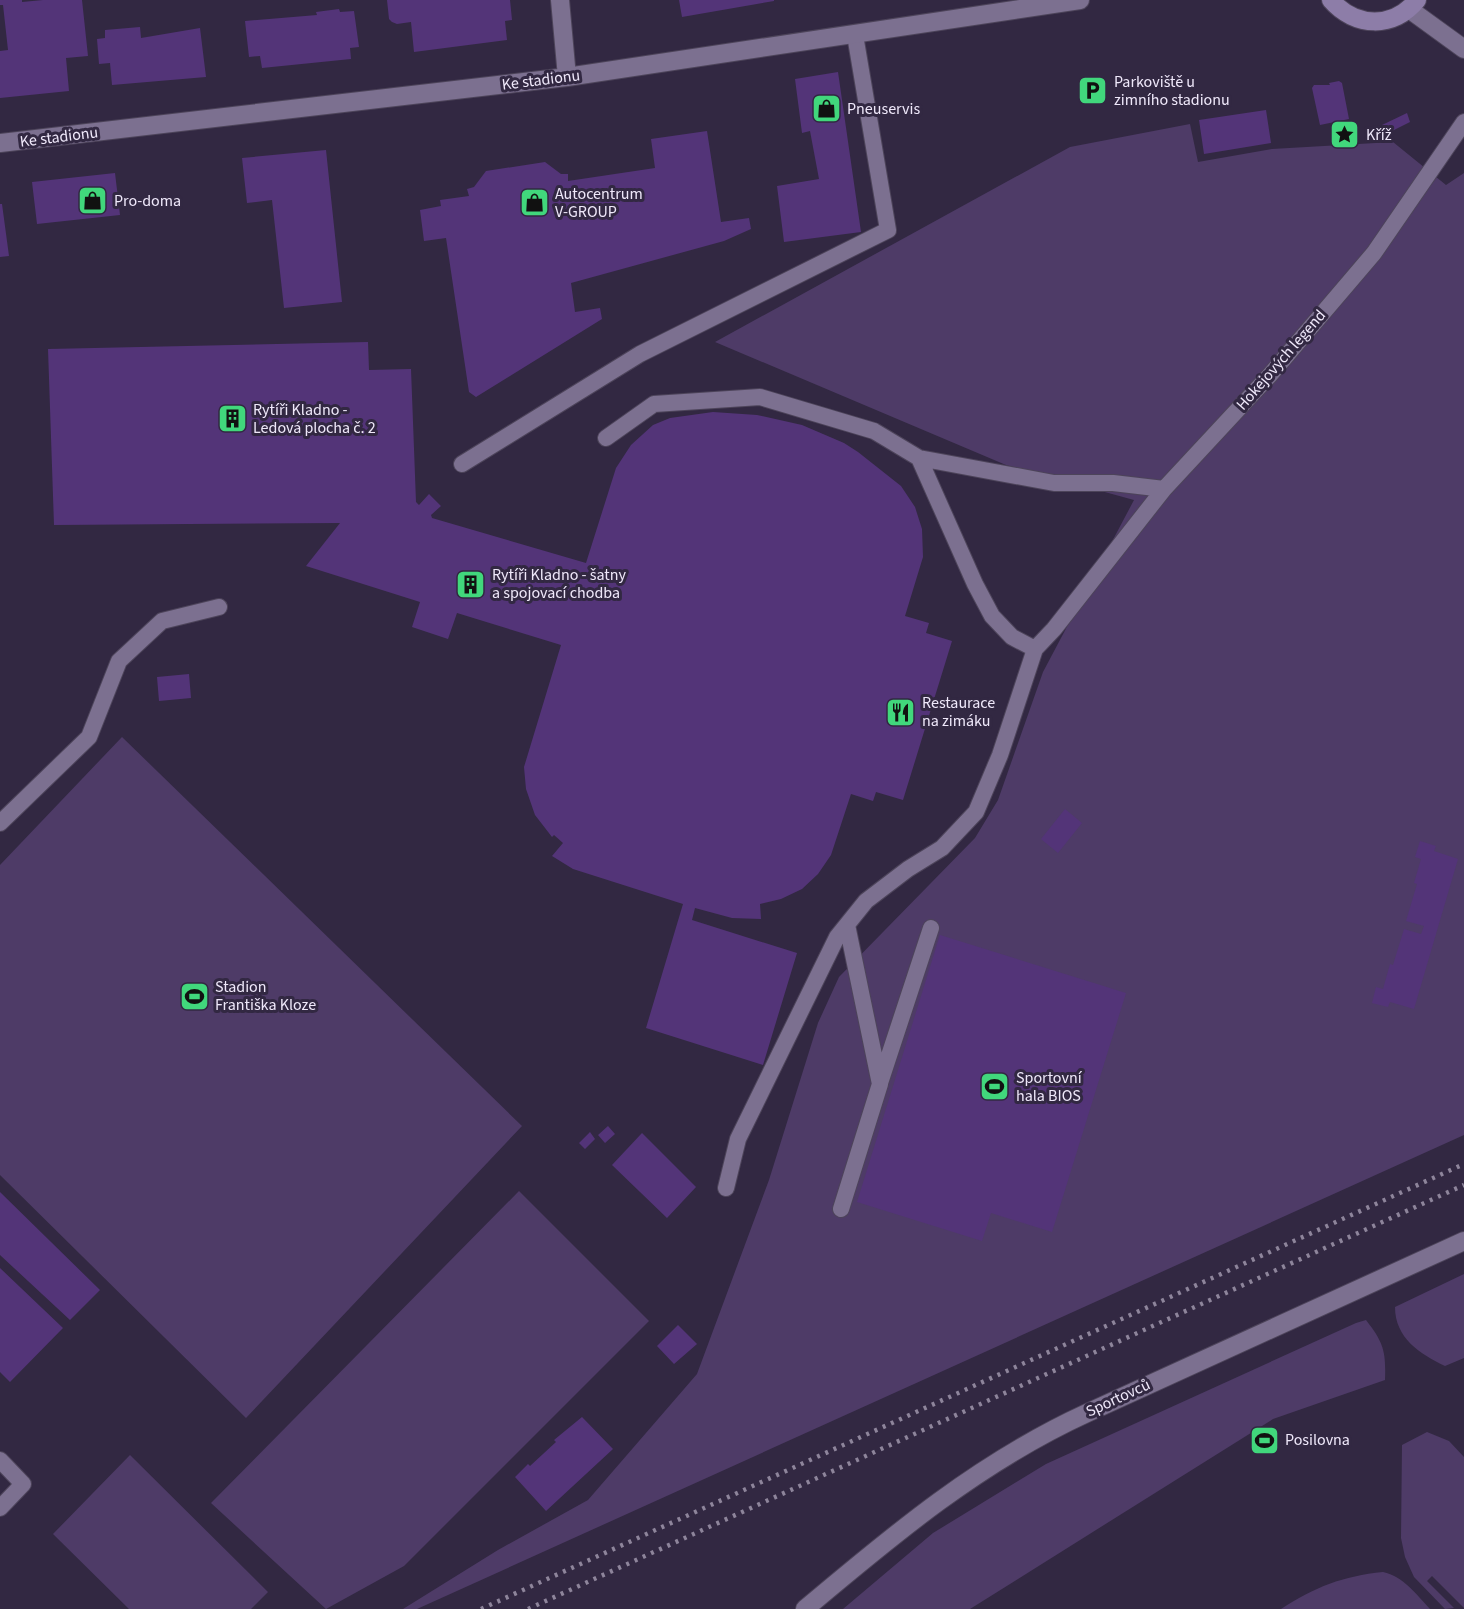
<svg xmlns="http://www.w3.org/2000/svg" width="1464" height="1609" font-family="'Source Sans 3',sans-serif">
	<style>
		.green { fill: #4e3b67 }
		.building { fill: #533478 }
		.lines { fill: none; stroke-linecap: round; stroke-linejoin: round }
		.lane-casing { stroke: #4d445a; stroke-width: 18 }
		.street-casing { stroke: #4d445a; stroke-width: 20 }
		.secondary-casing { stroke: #4d445a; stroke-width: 20 }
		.lane { stroke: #7c7090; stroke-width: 16 }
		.street { stroke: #7c7090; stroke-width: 18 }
		.secondary { stroke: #8d7da8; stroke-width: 18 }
		.rail { stroke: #8e859b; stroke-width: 4.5; stroke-dasharray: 3 6; stroke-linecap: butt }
		.labels { text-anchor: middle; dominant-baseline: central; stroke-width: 6; stroke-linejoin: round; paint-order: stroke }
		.street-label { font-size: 16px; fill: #efe8fa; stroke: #322842 }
		.poi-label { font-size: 16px; fill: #efe8fa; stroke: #322842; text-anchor: start }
	</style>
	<rect width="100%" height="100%" fill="#322842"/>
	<!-- green -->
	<path class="green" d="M1190,124L1198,162L1272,149L1393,142L1446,185L1464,173V1135L417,1609H403L498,1550L588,1500L697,1374L769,1180L818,1023L839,977L975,838L998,800L1043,672L1134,500L1006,465L715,342L1070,147Z
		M122,737L522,1126L246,1418L0,1175V865Z
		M519,1191L649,1321L404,1566L326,1609L211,1503Z
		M1464,1274V1358L1445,1366C1420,1354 1395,1338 1395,1307Z
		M1366,1320C1384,1343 1386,1352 1385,1380L1273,1419L970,1609H843L933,1533L1046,1464L1356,1323Z
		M1427,1432L1449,1441L1464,1457V1608L1432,1576L1427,1581L1454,1608L1445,1609L1414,1577L1405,1557L1401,1538L1402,1445Z
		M130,1455L268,1592L251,1609H129L53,1534Z
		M1383,1572C1403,1576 1417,1595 1430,1609H1281C1315,1587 1343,1576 1383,1572Z"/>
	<!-- building -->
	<path class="building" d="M0,0H22V2L43,0H82L88,56L66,58L69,91L0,98V51L8,50L3,5H0Z
		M387,0H510L512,20L505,21L507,40L414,52L411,22L397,24L392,22L389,19Z
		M679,0H774V1L682,17Z
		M339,9L340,12L354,11L359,47L350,48L351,59L262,68L260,56L249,57L245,21L317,15L316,12Z
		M140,27L141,38L200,28L206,77L112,85L110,63L99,64L97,39L105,38V30Z
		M838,72L861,232L784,242L777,186L819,179L810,131L802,133L795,79Z
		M1339,81L1342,83L1349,119L1320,125L1312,88L1314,85H1330L1329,83Z
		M1266,110L1271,143L1204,154L1199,120Z
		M1407,113L1410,122L1386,134L1382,125Z
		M707,131L721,222L749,218L751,229L724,241L571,283L575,312L600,308L602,319L476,397L469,392L446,238L424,241L420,210L441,206L440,200L469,196L467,189L474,187L486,171L545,162L561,174H568V181L655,168L651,139Z
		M326,150L342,302L284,308L272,200L247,203L242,158Z
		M115,173L120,215L37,224L32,182Z
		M0,204H2L9,256L0,257Z
		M368,342L369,370L411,369L416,502L419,505L429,494L441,506L431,515L432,518L586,563L616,468L631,445L653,425L670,418L713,412L757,415L802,425L844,443L858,452L901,486L915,507L922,529L923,557L905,616L929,623L926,633L952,641L903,800L876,792L873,801L851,794L831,855L818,874L802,889L781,899L760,904L761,919L732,918L695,908L692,920L797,953L763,1065L646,1028L683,904L573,869L552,856L563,843L554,835L552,837L535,815L526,789L524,767L561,645L457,613L448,639L412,627L420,602L306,566L340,523L54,525L48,349Z
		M189,674L191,698L159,701L157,677Z
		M1065,809L1082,823L1058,853L1041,839Z
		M1420,841L1436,846L1434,851L1458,859L1414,1009L1390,1002L1388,1007L1372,1003L1376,987L1383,989L1390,964L1393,965L1404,929L1421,934L1424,926L1406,921L1417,884L1414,883L1421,859L1415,857Z
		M940,935L1126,993L1052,1232L991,1213L982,1241L857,1202Z
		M608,1126L615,1134L605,1143L598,1135Z
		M590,1132L595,1139L585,1149L579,1143Z
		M642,1133L696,1187L667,1218L612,1165Z
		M0,1192L100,1290L70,1320L0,1255Z
		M0,1268L63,1328L10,1382L0,1372Z
		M678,1325L697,1344L674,1364L657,1346Z
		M582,1417L613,1449L546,1511L515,1477L528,1464L530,1466L556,1442L554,1440Z"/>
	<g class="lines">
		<defs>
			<path id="lane" d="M606,438L654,404L760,397L874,431L919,458L975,584L992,616L1012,637L1035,649
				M919,458L1054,483H1113L1164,489
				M462,464L640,354L888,230L855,35
				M0,823L89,737L119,661L162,621L219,607
				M880,1083L931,928
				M726,1188L738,1139L837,937L866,901L908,869L942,848L976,812L1000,755L1035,649L1054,629L1164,489L1270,375L1374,253L1464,122
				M841,1209L880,1084L847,925
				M0,1460L23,1484L0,1508"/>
			<path id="street" d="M560,0L567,77
				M1409,9L1464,49
				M0,143L567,77L1080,0
				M805,1609C894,1534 980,1462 1087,1413L1464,1241"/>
			<path id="secondary" d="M1331,0C1355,28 1394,29 1417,0"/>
		</defs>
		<!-- lane casing -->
		<use href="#lane" class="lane-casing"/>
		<!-- street casing -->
		<use href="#street" class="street-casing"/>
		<!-- secondary casing -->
		<use href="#secondary" class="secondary-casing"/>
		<!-- lane -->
		<use href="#lane" class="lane"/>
		<!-- street -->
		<use href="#street" class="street"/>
		<!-- secondary -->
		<use href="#secondary" class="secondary"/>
		<!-- rail -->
		<path class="rail" d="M481,1609L1464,1164
			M528,1609L1464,1185"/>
	</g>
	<!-- icons -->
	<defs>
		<symbol id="parking-square" viewBox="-11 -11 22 22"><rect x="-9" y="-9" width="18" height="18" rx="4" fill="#41d77c" stroke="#322842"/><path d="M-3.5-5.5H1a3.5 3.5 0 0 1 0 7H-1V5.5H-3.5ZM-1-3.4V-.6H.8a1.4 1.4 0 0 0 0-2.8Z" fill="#111"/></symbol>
		<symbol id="shop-square" viewBox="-11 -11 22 22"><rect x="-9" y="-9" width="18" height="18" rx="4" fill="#41d77c" stroke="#322842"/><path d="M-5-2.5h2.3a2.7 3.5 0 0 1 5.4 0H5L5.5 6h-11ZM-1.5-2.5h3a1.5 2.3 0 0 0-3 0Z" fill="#111"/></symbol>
		<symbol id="sight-square" viewBox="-11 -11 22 22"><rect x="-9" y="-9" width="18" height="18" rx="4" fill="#41d77c" stroke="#322842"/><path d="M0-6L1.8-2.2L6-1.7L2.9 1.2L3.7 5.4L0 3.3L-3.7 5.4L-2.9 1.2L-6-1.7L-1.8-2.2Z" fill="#111"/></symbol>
		<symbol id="building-square" viewBox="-11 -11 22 22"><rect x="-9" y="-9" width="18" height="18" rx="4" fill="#41d77c" stroke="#322842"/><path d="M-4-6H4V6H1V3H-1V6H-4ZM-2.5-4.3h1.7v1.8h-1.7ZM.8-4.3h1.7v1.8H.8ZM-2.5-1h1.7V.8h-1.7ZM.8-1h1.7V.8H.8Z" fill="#111"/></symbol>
		<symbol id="restaurant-square" viewBox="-11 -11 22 22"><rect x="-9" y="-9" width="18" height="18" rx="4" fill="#41d77c" stroke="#322842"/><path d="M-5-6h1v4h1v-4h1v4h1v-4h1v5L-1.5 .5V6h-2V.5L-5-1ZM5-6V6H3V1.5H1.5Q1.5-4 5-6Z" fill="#111"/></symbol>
		<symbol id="stadium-square" viewBox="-11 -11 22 22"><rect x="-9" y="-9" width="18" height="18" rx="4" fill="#41d77c" stroke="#322842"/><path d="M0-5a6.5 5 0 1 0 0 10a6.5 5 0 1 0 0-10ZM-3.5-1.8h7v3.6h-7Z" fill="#111"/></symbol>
	</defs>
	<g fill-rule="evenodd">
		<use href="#parking-square" x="1076" y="74" width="33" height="33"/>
		<use href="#shop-square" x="810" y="92" width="33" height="33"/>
		<use href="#sight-square" x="1328" y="118" width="33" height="33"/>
		<use href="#shop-square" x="76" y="184" width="33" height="33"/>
		<use href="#shop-square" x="518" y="186" width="33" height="33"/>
		<use href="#building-square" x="216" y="402" width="33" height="33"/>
		<use href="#building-square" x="454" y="568" width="33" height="33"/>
		<use href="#restaurant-square" x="884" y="696" width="33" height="33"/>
		<use href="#stadium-square" x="178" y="980" width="33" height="33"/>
		<use href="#stadium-square" x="978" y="1070" width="33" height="33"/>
		<use href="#stadium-square" x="1248" y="1424" width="33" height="33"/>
	</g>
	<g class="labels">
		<!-- street labels -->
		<g class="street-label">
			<text transform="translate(541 80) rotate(-7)">Ke stadionu</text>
			<text transform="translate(59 137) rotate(-7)">Ke stadionu</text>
			<text transform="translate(1281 360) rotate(-49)">Hokejových legend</text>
			<text transform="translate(1118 1398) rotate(-25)">Sportovců</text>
		</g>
		<!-- poi labels -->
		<g class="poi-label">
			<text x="1114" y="82">Parkoviště u<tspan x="1114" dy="18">zimního stadionu</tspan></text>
			<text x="847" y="109">Pneuservis</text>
			<text x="1366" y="135">Kříž</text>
			<text x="555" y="194">Autocentrum<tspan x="555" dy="18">V-GROUP</tspan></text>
			<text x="114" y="201">Pro-doma</text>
			<text x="253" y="410">Rytíři Kladno -<tspan x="253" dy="18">Ledová plocha č. 2</tspan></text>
			<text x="492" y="575">Rytíři Kladno - šatny<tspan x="492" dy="18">a spojovací chodba</tspan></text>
			<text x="922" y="703">Restaurace<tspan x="922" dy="18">na zimáku</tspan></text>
			<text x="215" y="987">Stadion<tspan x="215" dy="18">Františka Kloze</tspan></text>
			<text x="1016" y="1078">Sportovní<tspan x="1016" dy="18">hala BIOS</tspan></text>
			<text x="1285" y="1440">Posilovna</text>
		</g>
	</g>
</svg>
